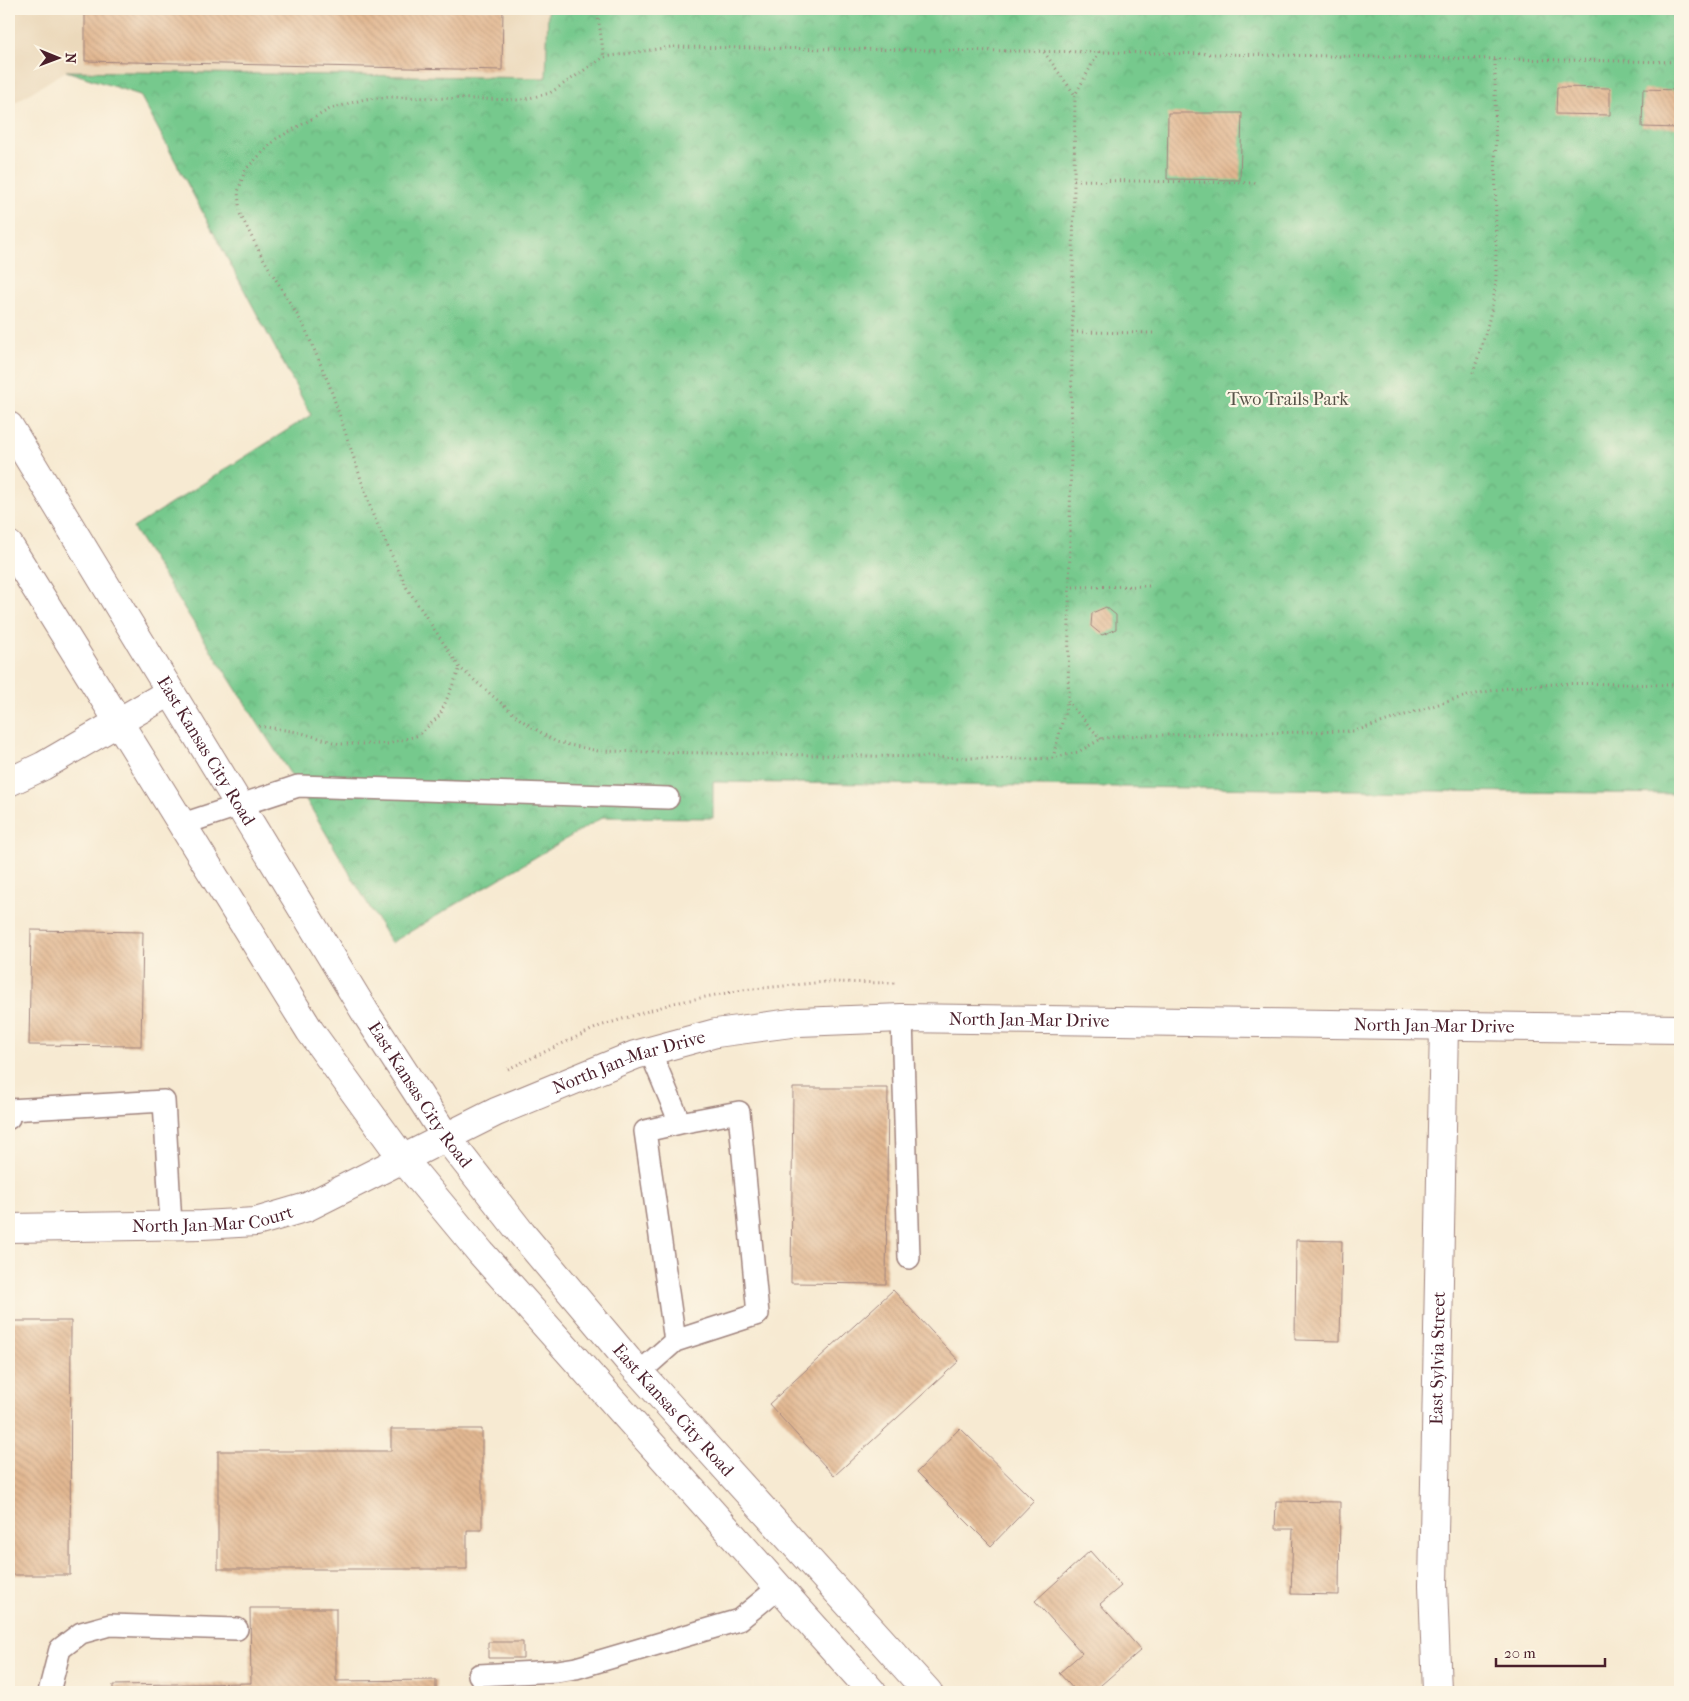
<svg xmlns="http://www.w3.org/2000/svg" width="1689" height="1701" font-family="'IM FELL French Canon',serif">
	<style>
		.built { fill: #ebd8ba }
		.park { fill: url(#park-crowns); stroke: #60745c }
		.building { fill: url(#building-back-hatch) }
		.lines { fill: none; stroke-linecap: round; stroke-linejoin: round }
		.service-casing { stroke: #a0847e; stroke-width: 24 }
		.minor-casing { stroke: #a0847e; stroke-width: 30 }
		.secondary-casing { stroke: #a0847e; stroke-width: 30 }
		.path { stroke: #a0847e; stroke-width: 3; stroke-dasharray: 1 4; stroke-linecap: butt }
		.service { stroke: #fff; stroke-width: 21 }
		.minor { stroke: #fff; stroke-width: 28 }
		.secondary { stroke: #fff; stroke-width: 28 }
		.labels { text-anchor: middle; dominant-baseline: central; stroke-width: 4.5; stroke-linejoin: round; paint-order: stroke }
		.park-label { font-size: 18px; fill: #575248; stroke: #fcf5e5 }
		.street-label { font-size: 18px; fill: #4a1f2b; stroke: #fcf5e5 }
	</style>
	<defs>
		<pattern id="park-crowns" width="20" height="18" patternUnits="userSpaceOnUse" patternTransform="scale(1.25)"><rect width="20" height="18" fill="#76c98d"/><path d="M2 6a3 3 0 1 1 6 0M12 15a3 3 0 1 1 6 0" fill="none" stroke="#68ac7a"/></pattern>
		<pattern id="building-back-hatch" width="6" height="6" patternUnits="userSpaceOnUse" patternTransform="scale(1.25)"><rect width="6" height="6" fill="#e2b892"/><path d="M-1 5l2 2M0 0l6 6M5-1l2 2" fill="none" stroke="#c39e7e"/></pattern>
	</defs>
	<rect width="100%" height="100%" fill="#fcf5e5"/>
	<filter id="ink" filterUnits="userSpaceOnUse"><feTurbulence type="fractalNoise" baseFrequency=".02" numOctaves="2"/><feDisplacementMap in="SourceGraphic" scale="10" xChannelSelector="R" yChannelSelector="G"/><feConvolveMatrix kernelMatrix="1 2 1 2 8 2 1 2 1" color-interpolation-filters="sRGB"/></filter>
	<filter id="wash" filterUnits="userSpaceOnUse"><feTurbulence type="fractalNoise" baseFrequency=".0096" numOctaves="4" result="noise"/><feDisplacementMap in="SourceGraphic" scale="20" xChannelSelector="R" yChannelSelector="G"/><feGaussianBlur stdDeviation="1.12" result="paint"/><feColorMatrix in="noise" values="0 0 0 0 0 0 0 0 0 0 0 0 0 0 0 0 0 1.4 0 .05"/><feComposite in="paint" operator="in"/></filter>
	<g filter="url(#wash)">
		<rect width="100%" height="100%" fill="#f7ead2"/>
		<!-- built -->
		<path class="built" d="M9,9H548L547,78L66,71L9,106Z"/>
		<!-- park -->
		<path class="park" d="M548,9H1680V794L713,782V818L603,817L391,943L298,786L133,528L311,415L140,95L66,71L546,78Z"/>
		<g id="blocks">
			<!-- building -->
			<path class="building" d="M85,9H503L502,70L85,61Z
				M1557,87L1610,88V115L1556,114Z
				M1643,89L1680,90V128L1642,127Z
				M1168,113H1242L1240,180L1167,179Z
				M1106,607L1116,615V629L1102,635L1091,626L1092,613Z
				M31,930L143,932L141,1046L29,1045Z
				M793,1088H888L886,1284L791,1283Z
				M1296,1240L1342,1241L1340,1341L1295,1340Z
				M893,1290L959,1361L834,1476L769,1404Z
				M9,1321H71L70,1575H9Z
				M960,1428L1034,1501L991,1546L917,1472Z
				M391,1429H482V1530H467V1569H218V1451H391Z
				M1276,1501L1340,1502L1339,1595L1291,1594L1293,1529H1275Z
				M1090,1551L1121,1586L1100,1604L1141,1650L1093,1692H1076L1059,1673L1082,1653L1035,1601Z
				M250,1608H336V1681L436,1680V1692H113V1685L251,1683Z
				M488,1642H523V1658H488Z"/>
		</g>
	</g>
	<g filter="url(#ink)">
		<use href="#blocks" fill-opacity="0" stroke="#a0847e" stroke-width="1"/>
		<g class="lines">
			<defs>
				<path id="service" d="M183,824L298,786L668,798
					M902,1018L909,1258
					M650,1051L680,1123L739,1112L758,1314L675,1341L645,1131L680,1123
					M9,1118V1110L164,1101L171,1225
					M640,1372L675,1341
					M479,1675L557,1671L576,1668L739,1620L778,1588
					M49,1692L60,1649L81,1633L110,1625L237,1629"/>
				<g id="minor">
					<path d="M9,782L43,766L170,692"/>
					<path id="s1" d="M9,1228L202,1225L256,1222L307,1207L496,1112L635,1055L716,1033L799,1022L902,1018L1680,1029"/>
					<path id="s2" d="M1437,1692L1433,1585L1444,1026"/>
				</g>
				<g id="secondary">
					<path id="s3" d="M9,426L365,1012L446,1137L522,1234L628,1360L928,1692"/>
					<path d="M9,545L310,1031L403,1159L481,1253L872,1692"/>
				</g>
			</defs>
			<!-- service casing -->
			<use href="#service" class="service-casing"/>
			<!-- minor casing -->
			<use href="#minor" class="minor-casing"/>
			<!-- secondary casing -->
			<use href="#secondary" class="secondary-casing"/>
			<!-- path -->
			<path class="path" d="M597,9L604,57
				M1044,52L1075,95
				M1099,52L1075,95L1068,702L1101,739
				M1680,62L1099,52L671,47L604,57L550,93L521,100L390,97L365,99L330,109L276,139L245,170L238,192L240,214L260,253L305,328L329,384L373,515L407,588L460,668L521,720L556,742L598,751L1030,759L1053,758L1078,752L1101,739L1117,736L1354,731C1400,718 1443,700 1490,691C1552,679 1617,685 1680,685
				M1074,180L1257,183
				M1072,332L1155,333
				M1473,373C1483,342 1493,312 1496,279L1495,60
				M1068,587L1151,586
				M259,726L298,732L340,744H388L419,735L440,715L460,668
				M1053,758L1067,703
				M508,1069L600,1026L674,1003L742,990L825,982L897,983"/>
			<!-- service -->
			<use href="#service" class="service"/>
			<!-- minor -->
			<use href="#minor" class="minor"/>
			<!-- secondary -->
			<use href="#secondary" class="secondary"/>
		</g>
	</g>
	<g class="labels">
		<!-- park labels -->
		<g class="park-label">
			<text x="1288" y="399">Two Trails Park</text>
		</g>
		<!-- street labels -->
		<g class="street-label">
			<text stroke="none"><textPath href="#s3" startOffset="380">East Kansas City Road</textPath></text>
			<text stroke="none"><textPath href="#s1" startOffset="1060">North Jan-Mar Drive</textPath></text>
			<text stroke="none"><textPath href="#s1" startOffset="1465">North Jan-Mar Drive</textPath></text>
			<text stroke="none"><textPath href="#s1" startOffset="654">North Jan-Mar Drive</textPath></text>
			<text stroke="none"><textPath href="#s3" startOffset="785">East Kansas City Road</textPath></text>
			<text stroke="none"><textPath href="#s1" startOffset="204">North Jan-Mar Court</textPath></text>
			<text stroke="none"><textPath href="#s2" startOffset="334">East Sylvia Street</textPath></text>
			<text stroke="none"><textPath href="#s3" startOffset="1190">East Kansas City Road</textPath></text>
		</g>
	</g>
	<!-- margin -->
	<rect width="1689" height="1701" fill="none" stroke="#fcf5e5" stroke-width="30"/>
	<!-- north arrow -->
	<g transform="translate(58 58) rotate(91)" stroke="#fcf5e5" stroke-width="4" paint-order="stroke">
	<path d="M0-4L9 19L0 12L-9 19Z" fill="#4a1f2b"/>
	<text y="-8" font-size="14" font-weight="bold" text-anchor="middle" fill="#4a1f2b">N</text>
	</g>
	<!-- scale -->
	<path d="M1496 1658v8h109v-8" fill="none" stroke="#4a1f2b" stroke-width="2.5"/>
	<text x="1504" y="1658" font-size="15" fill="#4a1f2b" stroke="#fcf5e5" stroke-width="4" paint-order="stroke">20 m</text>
</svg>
